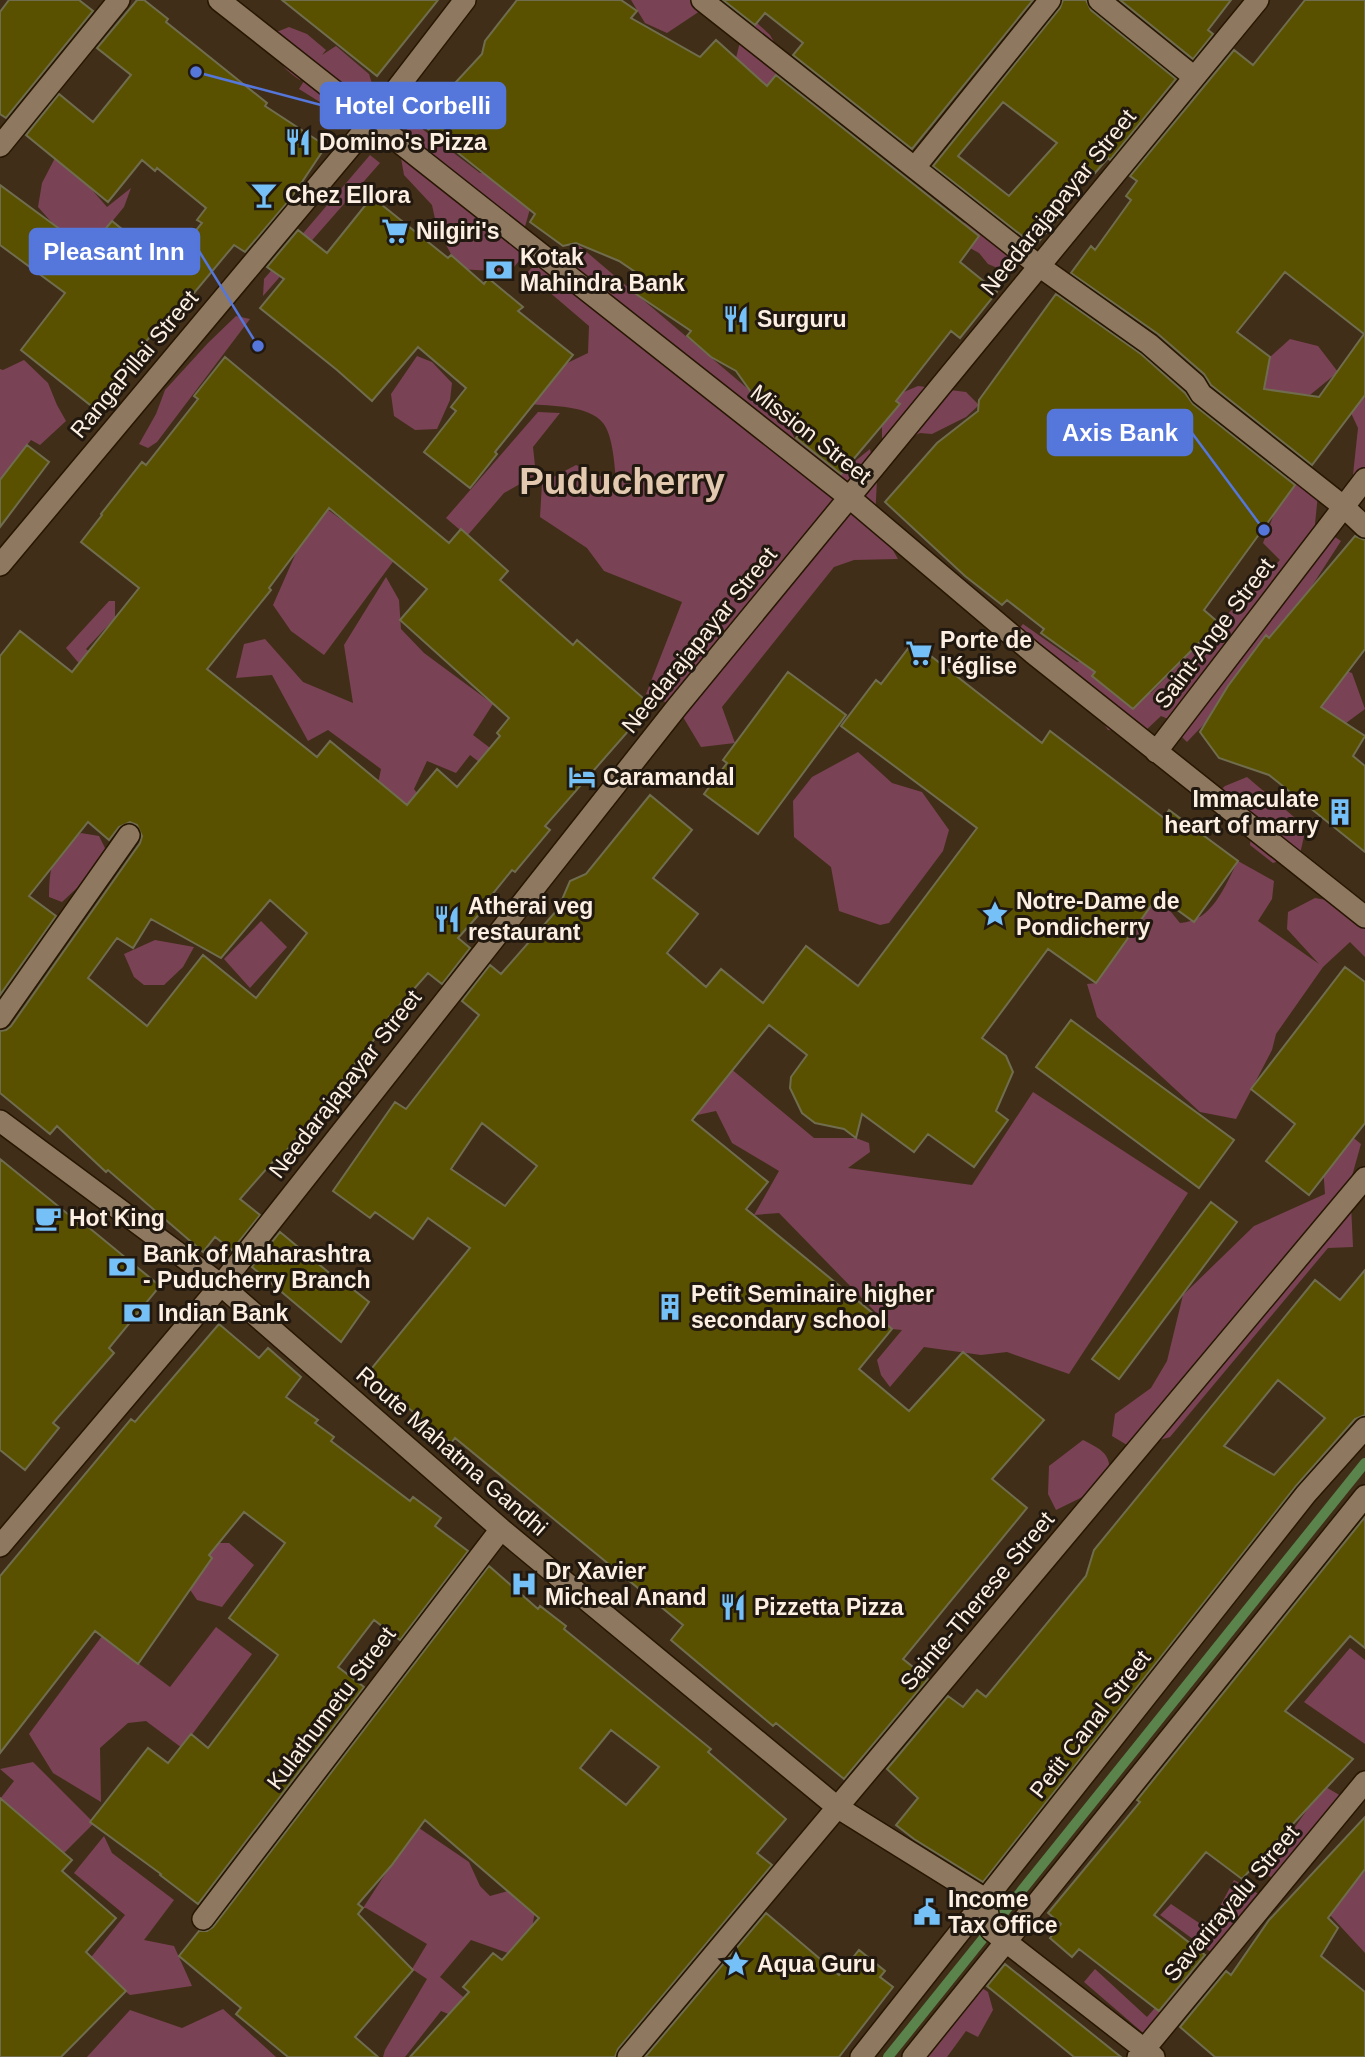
<svg xmlns="http://www.w3.org/2000/svg" width="1365" height="2057" font-family="Helvetica,sans-serif">
	<style>
		.green { fill: #7a4255 }
		.lines { fill: none; stroke-linecap: round; stroke-linejoin: round }
		.stream { stroke: #5b834c; stroke-width: 10 }
		.building { fill: #595100; stroke: #706d4f; stroke-width: 2; fill-rule: evenodd }
		.minor-casing { stroke: #271602; stroke-width: 24 }
		.minor { stroke: #8e7860; stroke-width: 21 }
		.labels { text-anchor: middle; dominant-baseline: central; stroke-width: 6; stroke-linejoin: round; paint-order: stroke }
		.poi-label { font-size: 23px; font-weight: bold; fill: #fdf0e3; stroke: #21180f; text-anchor: start }
		.street-label { font-size: 23px; fill: #fdf0e3; stroke: #21180f }
		.town-label { font-size: 37px; font-weight: bold; fill: #e2c9af; stroke: #21180f }
		.leader { fill: none; stroke: #5576db; stroke-width: 2.5 }
		.callout-dot { fill: #5576db; stroke: #21180f; stroke-width: 2.5 }
		.callout { fill: #5576db; stroke: #5576db; stroke-width: 2.5 }
		.callout-label { font-size: 24px; text-anchor: middle; font-weight: bold; fill: #fff }
	</style>
	<rect width="100%" height="100%" fill="#412e18"/>
	<!-- green -->
	<path class="green" d="M631,0H705L709,5L667,33L645,23Z
		M757,23L770,35L780,52L839,114L799,107L798,84L787,75L777,91L762,82L736,58L741,38Z
		M289,27L307,34L326,50L322,55L336,46L369,74L373,87L355,108L331,109L299,89L314,65L300,80C279,66 276,58 274,33Z
		M413,122L480,173L514,174L532,202L524,230L531,246L510,272L459,269L437,228L432,205L404,175L398,141Z
		M370,155L380,163L263,296L264,279Z
		M55,158L86,183L107,207L131,188L124,207L96,241L85,270L55,226L38,207L42,183Z
		M971,221L1020,260L1009,273L988,264L979,253L961,243L956,226Z
		M576,243L788,423L795,439L844,470L870,449L877,480L875,519L898,559L854,560L834,567L722,707L735,743L701,747L677,707L646,694L682,602L604,571L587,548L540,517L542,483L576,465L616,483C615,468 613,435 603,423C589,405 550,406 529,404L532,380L588,353L589,326L527,273L545,252L559,263Z
		M236,316L250,319L157,442L148,448L139,444L156,414L165,390L208,343Z
		M1290,339L1318,346L1338,372L1310,395L1264,389L1270,357Z
		M417,356L432,362L452,383L450,400L437,429L415,430L394,416L391,394Z
		M24,360L48,383L57,405L66,421L40,445L31,440L12,465L0,486V369L3,370Z
		M918,386L966,392L979,405L966,417L932,434L920,433L893,446L882,442V417L892,397Z
		M1365,395V492L1352,484L1358,428L1351,413Z
		M538,412L560,413L533,447L536,475L504,493L467,536L446,518Z
		M267,465L395,559L324,655L291,631L273,605L296,553Z
		M1295,475L1318,494L1315,524L1341,541L1286,626L1265,696L1207,721L1187,742L1180,735L1178,723L1161,716L1144,732L1108,730L1080,689L1017,631L1023,624L1077,662L1097,657L1133,688L1151,693L1280,560L1263,543L1274,514L1273,485Z
		M386,577L399,600L401,629L424,653L493,704L473,735L542,787L531,802L470,755L456,773L427,761L414,789L428,807L413,819L376,793L381,769L328,730L308,741L272,675L236,678L244,644L265,639L303,682L353,703L344,645Z
		M109,601H115V618L86,649L107,668L88,674L66,648Z
		M1313,660L1352,673L1365,709L1342,726L1289,705Z
		M858,752L892,783L922,792L949,830L943,851L889,923L880,925L839,911L831,867L794,837L793,801L812,777Z
		M1247,777L1294,817L1305,832L1300,854L1273,863L1250,845L1251,836L1230,825L1210,800L1225,786Z
		M81,833L99,836L106,850L77,888L62,902L49,897C50,861 52,854 81,833Z
		M1238,861L1274,881L1272,899L1258,921L1319,964L1287,929L1288,912L1315,898L1354,905L1365,914V957L1350,942L1323,967L1276,1034L1272,1050L1236,1119L1200,1112L1097,1017L1087,984L1096,983L1158,896L1180,923C1213,921 1224,887 1238,861Z
		M261,921L287,947L250,988L224,959Z
		M155,940L194,947L183,967L164,985H144L134,977L124,954Z
		M718,1058L814,1138H856L869,1143L870,1152L848,1168L972,1185L1033,1092L1188,1193L1069,1374L1007,1352L981,1355L924,1347L890,1387L881,1375L877,1360L902,1330L892,1329L779,1213L754,1215L779,1171L732,1143L716,1111L688,1117Z
		M1350,1135L1361,1144L1350,1183L1353,1247L1328,1248L1170,1437L1132,1448L1112,1436L1115,1414L1151,1388L1167,1361L1183,1295L1254,1226L1325,1194L1323,1167Z
		M1083,1440C1107,1452 1112,1456 1109,1484L1056,1510L1048,1494L1049,1466Z
		M190,1543H229L254,1565L222,1607L197,1600L180,1575Z
		M216,1627L252,1654L182,1748L146,1721L128,1723L100,1748L101,1802L53,1773L29,1734L102,1636L170,1687Z
		M1350,1648L1365,1660V1744L1304,1702Z
		M33,1762L94,1823L64,1853L27,1821L0,1845V1799L14,1781L0,1769Z
		M1324,1786L1348,1800L1278,1882L1263,1872Z
		M419,1828L469,1862L480,1886L490,1896L508,1891L538,1896L530,1938L522,1958L471,1940L440,1977L476,2008L470,2023L441,2011L405,2057H383L385,2050L427,1979L412,1969L427,1944L366,1908H363L397,1856Z
		M104,1836L112,1853L174,1900L144,1940L174,1946L192,1986L130,1995L88,1961L125,1915L74,1873Z
		M1365,1869V1953L1330,1915Z
		M1234,1880L1264,1897L1216,1956L1160,1915L1171,1904L1208,1929Z
		M1095,1969L1147,2017L1189,1969L1197,1981L1149,2038L1084,1982Z
		M976,1984L988,1992L993,2010L978,2037L966,2031L947,2057H917Z
		M223,2009L276,2057H87L130,2010L182,2028Z"/>
	<g class="lines">
		<!-- stream -->
		<path class="stream" d="M888,2057L1365,1463"/>
	</g>
	<!-- building -->
	<path class="building" d="M9,0H79L93,11L6,118L0,114V12Z
		M137,0H144L168,19L166,22L267,103L265,106L326,146L292,197L245,252L234,245L179,311L176,308L124,366L131,372L99,412L21,350L65,293L0,245V185L88,250L112,221L167,266L202,223L197,220L206,208L157,168L155,171L142,160L108,202L26,135L59,94L93,122L131,75L97,48Z
		M282,0H438L377,76Z
		M517,0H621L637,11L631,18L700,57L716,40L767,86L776,75L979,236L960,262L997,292L960,338L951,331L896,401L900,404L841,474L796,438L799,434L751,392L736,371L711,357L687,336L691,331L636,294L647,280L619,261L576,243L563,246L530,222L535,214L419,122L482,54L485,41Z
		M723,0H1033L912,149L793,55L803,43L765,13L755,25Z
		M1063,0H1086L1091,10L1176,79L1110,160L1108,158L1095,173L1088,167L1050,209L1059,217L1035,246L933,166L1060,8ZM1003,102L1057,143L1009,196L958,156Z
		M1120,0H1231L1208,30L1213,34L1193,59Z
		M1305,0H1365V395L1312,465L1211,385L1204,374L1158,334L1071,273L1091,246L1095,250L1131,200L1126,196L1137,181L1130,176L1234,50L1253,65ZM1285,272L1364,334L1319,397L1264,389L1270,357L1237,332Z
		M372,197L448,258L451,255L484,284L488,278L523,307L518,311L573,355L495,452L497,454L470,488L424,452L456,411L451,407L466,388L418,347L372,401L337,370L260,308L284,279L267,267L298,230L327,253Z
		M1056,294L1141,354L1185,393L1193,404L1295,485L1204,610L1219,623L1133,709L1092,676L1095,672L1041,633L1044,629L1007,600L1002,605L965,576L885,502L937,443L978,411L979,400Z
		M225,357L449,543L461,529L508,571L500,580L573,645L577,640L651,705L545,826L550,830L515,872L512,870L482,907L484,909L458,938L470,948L442,984L428,973L389,1017L391,1018L279,1160L276,1158L240,1199L260,1215L232,1250L215,1237L203,1252L108,1170L106,1172L57,1126L50,1134L0,1093V1031L6,1030L11,1026L140,843L142,836L137,825L130,822L119,827L109,840L88,822L29,896L56,916L0,995V656L20,631L72,672L139,588L81,542L102,515L101,514L142,462L146,465L198,399L194,396ZM329,508L427,589L400,620L509,718L497,733L500,736L457,787L437,769L407,805L330,741L317,757L207,669L271,590L269,588ZM270,900L307,933L256,998L203,955L147,1026L88,978L117,938L133,948L151,919L221,958Z
		M27,445L49,462L0,527V480Z
		M1355,536L1365,540V649L1321,707L1365,736L1353,756L1365,766V852L1269,775L1219,758L1200,732L1228,686L1266,635L1269,638Z
		M913,642L1042,743L1050,731L1164,818L1169,810L1238,861L1194,922L1158,896L1096,983L1048,949L982,1038L1006,1056L1013,1072L996,1111L1008,1120L974,1167L928,1134L914,1152L862,1114L856,1138L844,1129L815,1123L802,1113L790,1088L791,1077L807,1055L769,1025L692,1120L768,1182L746,1209L892,1329L859,1369L909,1411L963,1352L1044,1420L992,1479L1027,1508L903,1659L928,1679L844,1779L776,1723L773,1726L671,1640L683,1625L455,1438L451,1443L367,1374L470,1248L428,1218L413,1239L375,1212L370,1218L333,1191L395,1102L406,1109L479,1015L462,1001L490,965L501,974L558,909L570,881L586,874L650,795L692,830L653,878L698,914L667,953L706,987L721,969L763,1003L806,946L858,986L977,828L841,726L876,680L881,684ZM482,1123L537,1166L505,1206L451,1169Z
		M788,672L846,715L758,834L704,794L727,763L723,760Z
		M1345,967L1365,982V1123L1309,1195L1266,1161L1295,1124L1251,1089Z
		M1071,1020L1234,1140L1199,1188L1036,1067Z
		M0,1159L85,1228L87,1226L160,1286L109,1348L114,1353L53,1423L59,1428L25,1470L0,1450Z
		M1211,1202L1237,1222L1119,1379L1092,1359Z
		M280,1232L339,1281L340,1279L369,1302L341,1342L252,1267Z
		M1365,1270V1415L1355,1419L1296,1486L983,1882L914,1839L896,1825L918,1798L887,1769L948,1696L963,1707L977,1690L986,1697L1086,1576L1094,1550L1315,1280L1340,1300ZM1278,1380L1325,1418L1274,1475L1224,1446Z
		M219,1324L259,1358L268,1348L301,1377L286,1397L318,1420L315,1423L334,1437L331,1441L410,1501L413,1497L441,1518L435,1526L468,1551L400,1640L374,1620L338,1667L364,1687L198,1904L160,1875L161,1874L90,1822L148,1748L168,1763L191,1734L208,1748L274,1661L278,1655L229,1618L285,1543L244,1512L209,1555L212,1558L138,1664L95,1631L0,1753V1576L131,1419L135,1422Z
		M1365,1517V1648L1350,1636L1285,1711L1353,1759L1242,1879L1206,1852L1154,1915L1205,1955L1159,2011L1079,1949L1072,1957L1050,1938L1061,1924L1048,1913L1140,1802L1137,1800Z
		M489,1566L538,1609L540,1606L566,1626L564,1629L711,1749L708,1752L786,1819L757,1853L772,1865L618,2049L615,2057H410L469,1992L463,1987L493,1953L502,1960L539,1918L425,1820L391,1866L358,1904L363,1908L358,1914L413,1970L355,2037L378,2057H288L236,2014L241,2008L179,1956L199,1931H207L213,1927ZM611,1730L659,1767L626,1805L580,1768Z
		M0,1798L72,1860L62,1871L116,1918L86,1952L126,1991L61,2057H0Z
		M1365,1817V1869L1328,1918L1338,1928L1321,1956L1365,1992V2057H1215L1180,2027L1226,1971L1231,1975L1269,1920Z
		M766,1913L839,1975L859,1950L885,1971L880,1977L893,1987L839,2057H645Z
		M1005,1964L1121,2057H1074L987,1986Z"/>
	<g class="lines">
		<defs>
			<path id="minor" d="M219,0L850,498L1033,653L1365,917
				M702,0L1039,266L1149,344L1195,384L1201,394L1344,507L1365,527
				M1099,0L1194,77
				M0,146L119,0
				M913,166L920,161L1050,0
				M0,565L372,121L465,0
				M1156,752L1365,479
				M0,1018L129,835
				M0,1121L221,1285L501,1529L837,1807L985,1899L991,1930L1154,2057
				M0,1546L221,1285L677,707L1258,0
				M203,1919L501,1529
				M628,2057L1365,1178
				M861,2057L1306,1494L1365,1428
				M913,2057L1365,1496
				M1138,2057L1365,1782"/>
		</defs>
		<!-- minor casing -->
		<use href="#minor" class="minor-casing"/>
		<!-- minor -->
		<use href="#minor" class="minor"/>
	</g>
	<!-- icons -->
	<defs>
		<symbol id="restaurant-bare" viewBox="-9 -9 18 18"><path d="M-5-6h1v4h1v-4h1v4h1v-4h1v5L-1.5 .5V6h-2V.5L-5-1ZM5-6V6H3V1.5H1.5Q1.5-4 5-6Z" fill="#75c0f6" stroke="#21180f" stroke-width="2.5" paint-order="stroke"/></symbol>
		<symbol id="bar-bare" viewBox="-9 -9 18 18"><path d="M-6-5H6L.8 .8V4.5H3.5V6h-7V4.5H-.8V.8Z" fill="#75c0f6" stroke="#21180f" stroke-width="2.5" paint-order="stroke"/></symbol>
		<symbol id="supermarket-bare" viewBox="-9 -9 18 18"><path d="M-6-5.5h2.5l.6 2H6L4.5 2H-2.5L-4.4-4H-6ZM-1.5 3.2a1.3 1.3 0 1 0 .1 0ZM3 3.2a1.3 1.3 0 1 0 .1 0Z" fill="#75c0f6" stroke="#21180f" stroke-width="2.5" paint-order="stroke"/></symbol>
		<symbol id="bank-bare" viewBox="-9 -9 18 18"><path d="M-6-4H6V4H-6ZM0-2.3a2.3 2.3 0 1 0 0 4.6a2.3 2.3 0 1 0 0-4.6Z" fill="#75c0f6" stroke="#21180f" stroke-width="2.5" paint-order="stroke"/></symbol>
		<symbol id="hotel-bare" viewBox="-9 -9 18 18"><path d="M-6-4.5h1.5V1H6V5H4.5V3h-9V5H-6ZM-4 0a1.8 1.8 0 1 1 3.6 0ZM.5 0V-2.5h3Q6-2.5 6 0Z" fill="#75c0f6" stroke="#21180f" stroke-width="2.5" paint-order="stroke"/></symbol>
		<symbol id="building-bare" viewBox="-9 -9 18 18"><path d="M-4-6H4V6H1V3H-1V6H-4ZM-2.5-4.3h1.7v1.8h-1.7ZM.8-4.3h1.7v1.8H.8ZM-2.5-1h1.7V.8h-1.7ZM.8-1h1.7V.8H.8Z" fill="#75c0f6" stroke="#21180f" stroke-width="2.5" paint-order="stroke"/></symbol>
		<symbol id="sight-bare" viewBox="-9 -9 18 18"><path d="M0-6L1.8-2.2L6-1.7L2.9 1.2L3.7 5.4L0 3.3L-3.7 5.4L-2.9 1.2L-6-1.7L-1.8-2.2Z" fill="#75c0f6" stroke="#21180f" stroke-width="2.5" paint-order="stroke"/></symbol>
		<symbol id="cafe-bare" viewBox="-9 -9 18 18"><path d="M-5.5-4.5H6V0H3Q3 3.5 0 3.5H-2.5Q-5.5 3.5-5.5 0ZM3-3.2v2h1.7v-2ZM-6 4.5H4V6H-6Z" fill="#75c0f6" stroke="#21180f" stroke-width="2.5" paint-order="stroke"/></symbol>
		<symbol id="hospital-bare" viewBox="-9 -9 18 18"><path d="M-5-5h3v3.5h4V-5h3V5h-3V1.5h-4V5h-3Z" fill="#75c0f6" stroke="#21180f" stroke-width="2.5" paint-order="stroke"/></symbol>
		<symbol id="civic-bare" viewBox="-9 -9 18 18"><path d="M-.6-6.5H3V-4.5H.6V-3L4-1V1h2V6H-6V1h2V-1L-.6-3ZM-1.2 2.5V6h2.4V2.5Z" fill="#75c0f6" stroke="#21180f" stroke-width="2.5" paint-order="stroke"/></symbol>
	</defs>
	<g fill-rule="evenodd">
		<use href="#restaurant-bare" x="279" y="123" width="38" height="38"/>
		<use href="#bar-bare" x="245" y="176" width="38" height="38"/>
		<use href="#supermarket-bare" x="376" y="212" width="38" height="38"/>
		<use href="#bank-bare" x="480" y="251" width="38" height="38"/>
		<use href="#restaurant-bare" x="717" y="300" width="38" height="38"/>
		<use href="#supermarket-bare" x="900" y="634" width="38" height="38"/>
		<use href="#hotel-bare" x="563" y="758" width="38" height="38"/>
		<use href="#building-bare" x="1321" y="793" width="38" height="38"/>
		<use href="#sight-bare" x="976" y="895" width="38" height="38"/>
		<use href="#restaurant-bare" x="428" y="900" width="38" height="38"/>
		<use href="#cafe-bare" x="29" y="1199" width="38" height="38"/>
		<use href="#bank-bare" x="103" y="1248" width="38" height="38"/>
		<use href="#building-bare" x="651" y="1288" width="38" height="38"/>
		<use href="#bank-bare" x="118" y="1294" width="38" height="38"/>
		<use href="#hospital-bare" x="505" y="1565" width="38" height="38"/>
		<use href="#restaurant-bare" x="714" y="1588" width="38" height="38"/>
		<use href="#civic-bare" x="908" y="1893" width="38" height="38"/>
		<use href="#sight-bare" x="717" y="1945" width="38" height="38"/>
	</g>
	<g class="labels">
		<!-- poi labels -->
		<g class="poi-label">
			<text x="319" y="142">Domino's Pizza</text>
			<text x="285" y="195">Chez Ellora</text>
			<text x="416" y="231">Nilgiri's</text>
			<text x="520" y="257">Kotak<tspan x="520" dy="26">Mahindra Bank</tspan></text>
			<text x="757" y="319">Surguru</text>
			<text x="940" y="640">Porte de<tspan x="940" dy="26">l'église</tspan></text>
			<text x="603" y="777">Caramandal</text>
			<text x="1319" y="799" text-anchor="end">Immaculate<tspan x="1319" dy="26">heart of marry</tspan></text>
			<text x="1016" y="901">Notre-Dame de<tspan x="1016" dy="26">Pondicherry</tspan></text>
			<text x="468" y="906">Atherai veg<tspan x="468" dy="26">restaurant</tspan></text>
			<text x="69" y="1218">Hot King</text>
			<text x="143" y="1254">Bank of Maharashtra<tspan x="143" dy="26">- Puducherry Branch</tspan></text>
			<text x="691" y="1294">Petit Seminaire higher<tspan x="691" dy="26">secondary school</tspan></text>
			<text x="158" y="1313">Indian Bank</text>
			<text x="545" y="1571">Dr Xavier<tspan x="545" dy="26">Micheal Anand</tspan></text>
			<text x="754" y="1607">Pizzetta Pizza</text>
			<text x="948" y="1899">Income<tspan x="948" dy="26">Tax Office</tspan></text>
			<text x="757" y="1964">Aqua Guru</text>
		</g>
		<!-- street labels -->
		<g class="street-label">
			<text transform="translate(1058 202) rotate(-51)">Needarajapayar Street</text>
			<text transform="translate(134 364) rotate(-50)">RangaPillai Street</text>
			<text transform="translate(811 434) rotate(38)">Mission Street</text>
			<text transform="translate(1214 633) rotate(-53)">Saint-Ange Street</text>
			<text transform="translate(699 640) rotate(-51)">Needarajapayar Street</text>
			<text transform="translate(345 1084) rotate(-52)">Needarajapayar Street</text>
			<text transform="translate(452 1451) rotate(41)">Route Mahatma Gandhi</text>
			<text transform="translate(977 1601) rotate(-50)">Sainte-Therese Street</text>
			<text transform="translate(331 1708) rotate(-53)">Kulathumetu Street</text>
			<text transform="translate(1090 1724) rotate(-52)">Petit Canal Street</text>
			<text transform="translate(1231 1903) rotate(-50)">Savarirayalu Street</text>
		</g>
		<!-- town labels -->
		<g class="town-label">
			<text x="622" y="481">Puducherry</text>
		</g>
	</g>
	<!-- callouts -->
	<path class="leader" d="M196 72L321 105M258 346L199 251M1264 530L1192 433"/>
	<g class="callout-dot">
		<circle cx="196" cy="72" r="7"/>
		<circle cx="258" cy="346" r="7"/>
		<circle cx="1264" cy="530" r="7"/>
	</g>
	<g class="callout">
		<rect x="321" y="83" width="184" height="45" rx="7"/>
		<rect x="30" y="229" width="169" height="45" rx="7"/>
		<rect x="1048" y="410" width="144" height="45" rx="7"/>
	</g>
	<g class="callout-label">
		<text x="413" y="114">Hotel Corbelli</text>
		<text x="114" y="260">Pleasant Inn</text>
		<text x="1120" y="441">Axis Bank</text>
	</g>
</svg>
